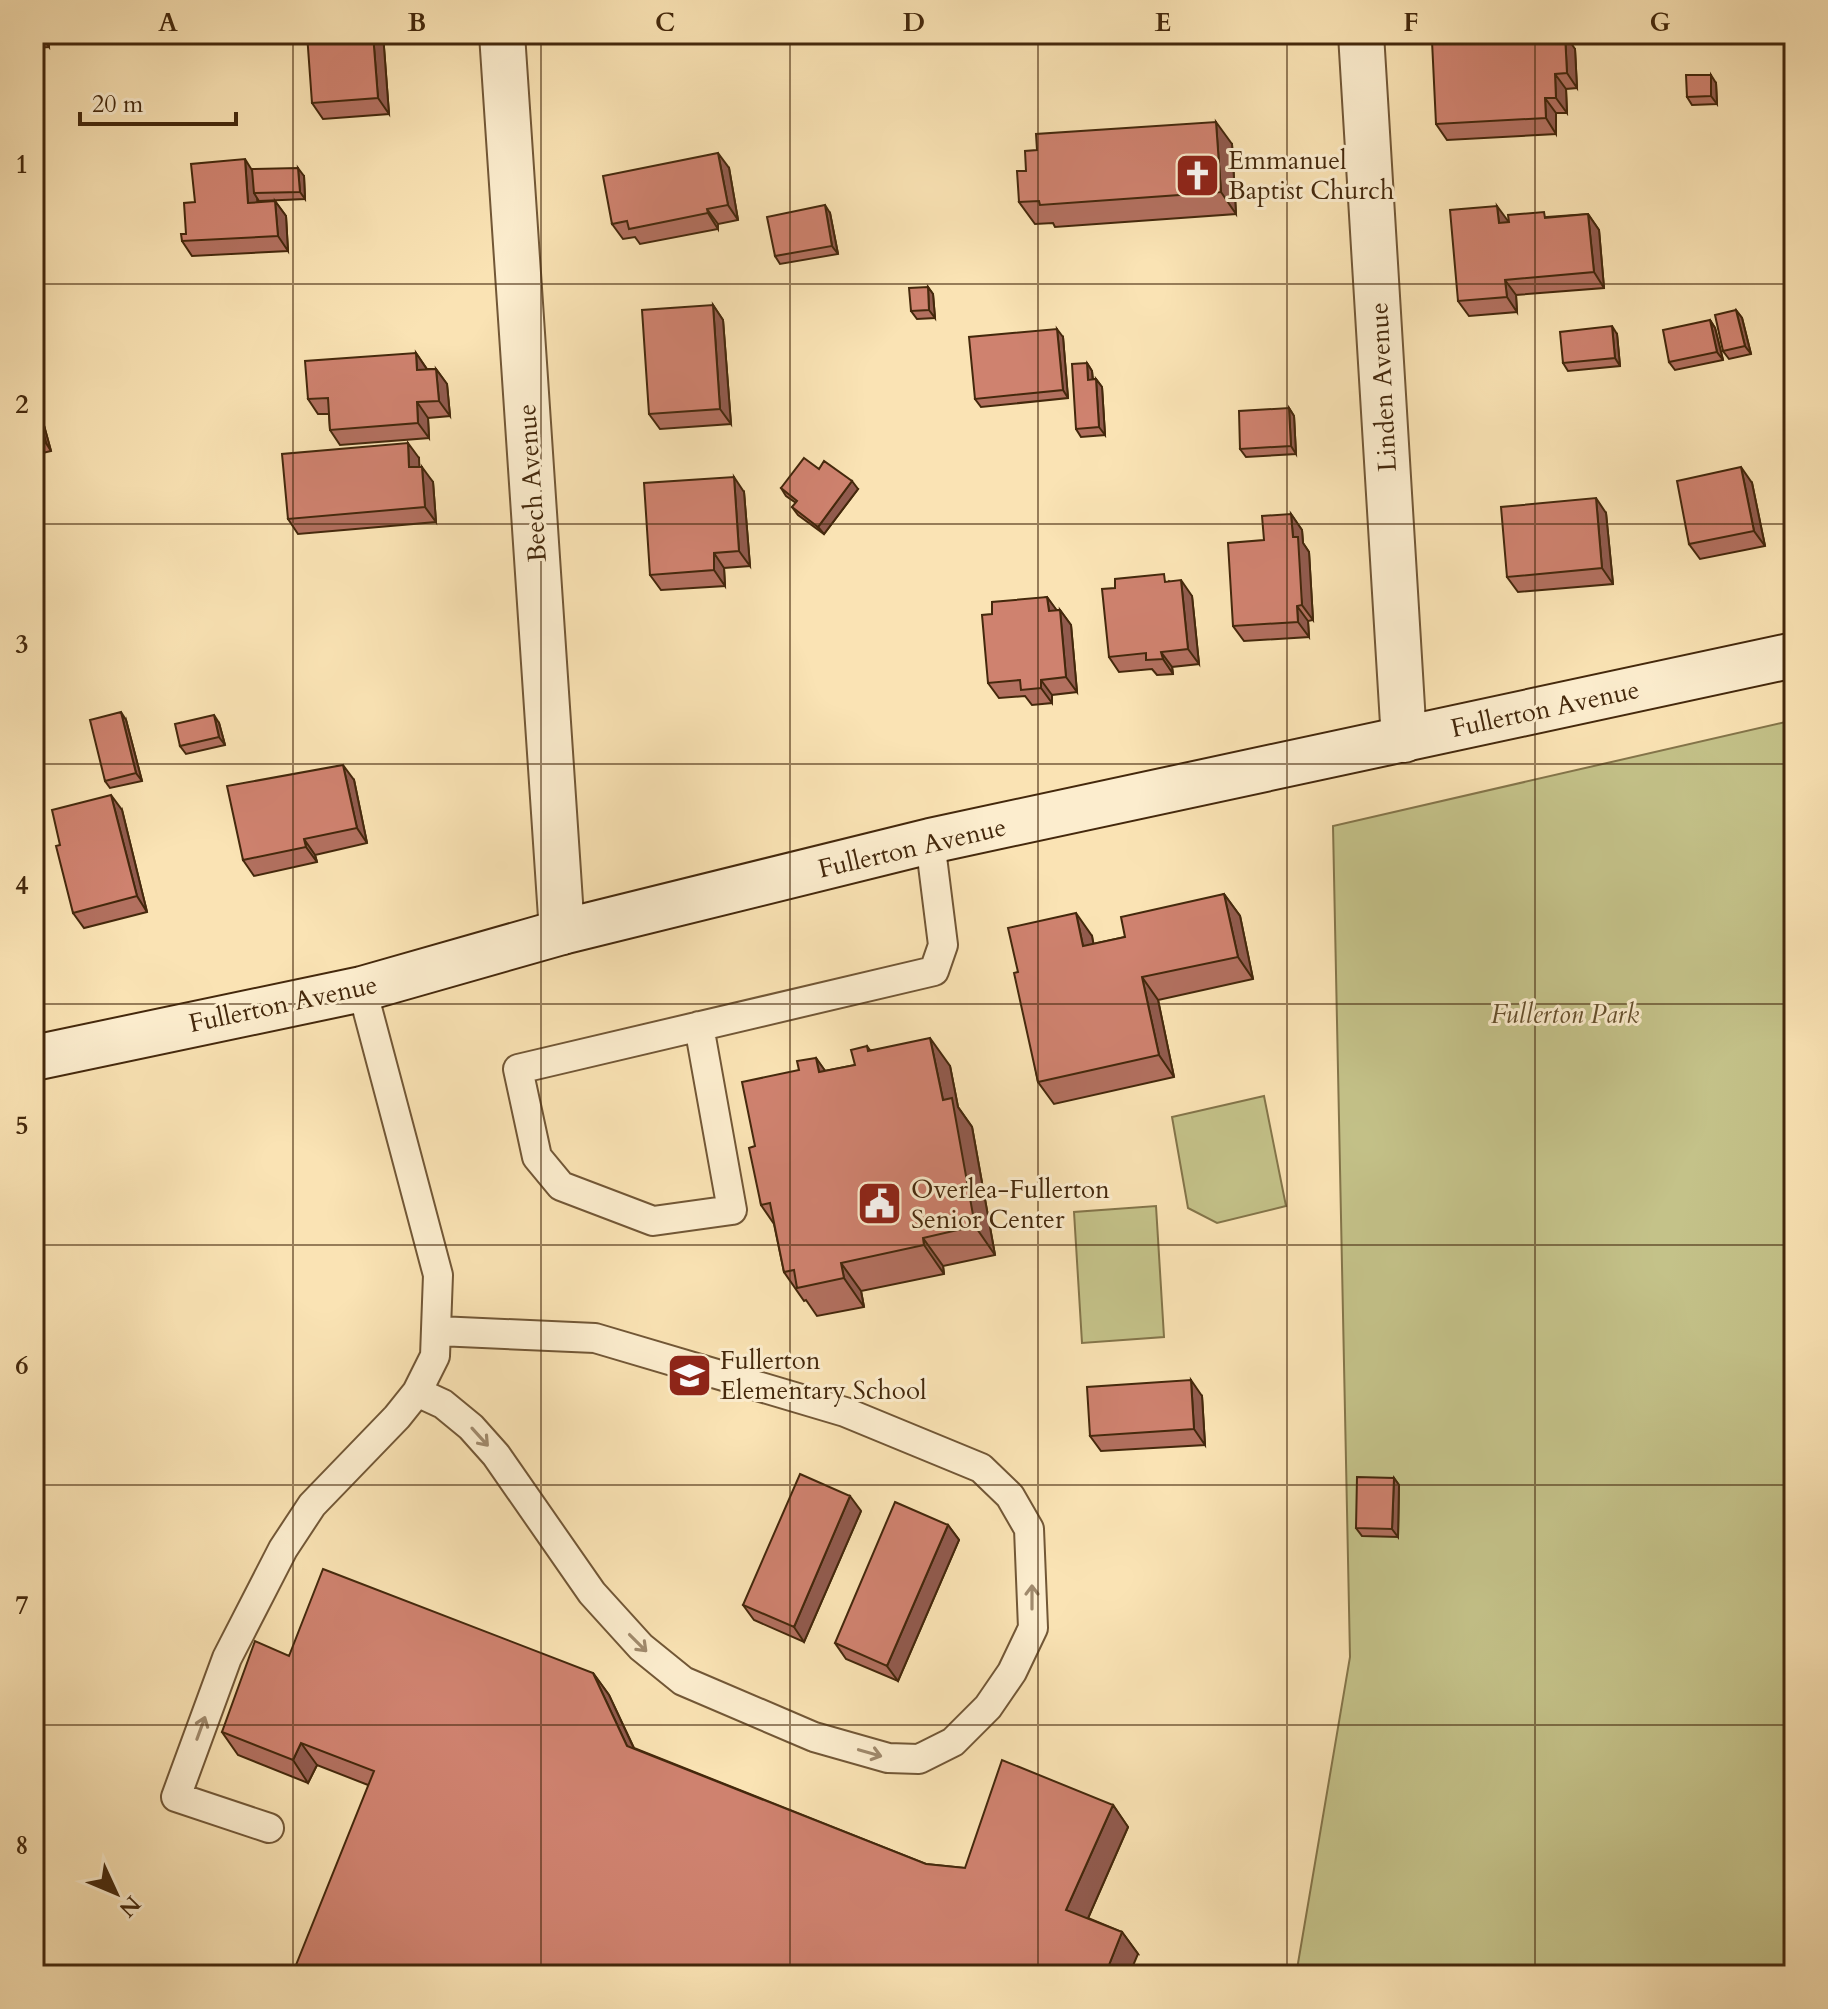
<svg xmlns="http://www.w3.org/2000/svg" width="1828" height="2009" font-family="Cardo,serif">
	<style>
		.green { fill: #c4c289; stroke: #84754a; stroke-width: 2 }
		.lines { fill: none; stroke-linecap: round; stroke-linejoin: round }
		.lane-casing { stroke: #725736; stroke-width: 32 }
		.street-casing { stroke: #725736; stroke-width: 48 }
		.secondary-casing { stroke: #44280c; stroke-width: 48 }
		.lane { stroke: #fcedce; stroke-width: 28 }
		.street { stroke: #fcedce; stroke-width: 44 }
		.secondary { stroke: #fcedce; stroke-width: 44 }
		.wall { fill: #b2705f; stroke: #44280c; stroke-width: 2 }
		.shaded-wall { fill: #915b4e; stroke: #44280c; stroke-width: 2 }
		.building { fill: #cf826f; stroke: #44280c; stroke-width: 2 }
		.oneway { stroke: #a08a6d }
		.grid { fill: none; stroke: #44280c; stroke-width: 2; stroke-opacity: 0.55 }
		.labels { text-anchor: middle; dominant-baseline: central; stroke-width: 6; stroke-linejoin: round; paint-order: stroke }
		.poi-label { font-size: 26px; fill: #44280c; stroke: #fcedce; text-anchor: start }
		.street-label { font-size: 26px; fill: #44280c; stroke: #fcedce }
		.park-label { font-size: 26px; font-style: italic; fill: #644e2b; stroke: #fcedce }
		.neatline { fill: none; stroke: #44280c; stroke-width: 3 }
		.grid-label { font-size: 26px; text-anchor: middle; font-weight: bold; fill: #44280c }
	</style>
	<rect width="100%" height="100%" fill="#fae3b4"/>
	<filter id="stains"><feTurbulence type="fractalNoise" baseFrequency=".0025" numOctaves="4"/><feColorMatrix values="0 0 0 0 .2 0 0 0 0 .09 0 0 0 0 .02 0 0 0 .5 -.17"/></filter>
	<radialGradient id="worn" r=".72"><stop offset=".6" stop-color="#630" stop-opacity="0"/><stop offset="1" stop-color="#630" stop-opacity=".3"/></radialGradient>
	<!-- green -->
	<path class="green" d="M1794,720V1975H1296L1350,1657L1333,826Z
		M1264,1096L1286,1206L1217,1223L1188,1208L1172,1117Z
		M1156,1206L1164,1337L1082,1343L1074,1212Z"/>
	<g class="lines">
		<defs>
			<path id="lane" d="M699,1026L732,1210L653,1221L561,1186L537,1157L518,1069L934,971L943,945L930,841
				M417,1392L443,1404L471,1427L496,1455L592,1593L641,1647L683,1681L814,1737L888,1758L919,1759L953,1742L988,1707L1012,1672L1033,1628L1029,1529L1010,1496L981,1468L845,1412L595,1338L438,1331
				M269,1828L176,1797L227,1658L283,1549L312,1505L397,1417L417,1392L435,1356L438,1275L362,989"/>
			<path id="street" d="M502,34L562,932
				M1361,34L1404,740"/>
			<path id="secondary" d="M34,1058L362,989L562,932L930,841L1794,655"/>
		</defs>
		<!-- lane casing -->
		<use href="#lane" class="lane-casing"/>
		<!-- street casing -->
		<use href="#street" class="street-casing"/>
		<!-- secondary casing -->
		<use href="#secondary" class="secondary-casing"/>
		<!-- lane -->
		<use href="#lane" class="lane"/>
		<!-- street -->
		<use href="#street" class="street"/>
		<!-- secondary -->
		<use href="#secondary" class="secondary"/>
	</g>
	<!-- wall -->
	<path class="wall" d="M34,34H48L49,47L34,48Z
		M383,34L389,114L323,119L312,103Z
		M1432,34H1551L1575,49L1577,88L1566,89L1567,113H1556V134L1447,140L1436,124L1437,41Z
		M1716,83L1717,104L1692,105L1687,97Z
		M1232,144L1236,214L1055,227L1053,223L1035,224L1019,202Z
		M729,168L738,220L718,224V229L640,244L635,237L623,239L612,224Z
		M253,171L304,176L305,199L259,201L257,198L258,202L275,201L286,216L288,251L192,256L182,241L186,234L195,202Z
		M830,213L838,254L780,264L775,256Z
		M1588,214L1599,230L1604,288L1516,295L1517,312L1469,316L1458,301L1508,221V222L1547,217Z
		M928,287L933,294L935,318L917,319L911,311Z
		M713,305L723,320L731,424L660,429L649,414Z
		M1736,310L1742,318L1751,354L1729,359L1723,351Z
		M1710,320L1715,328L1723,360L1675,370L1669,362Z
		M1617,334L1620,366L1568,371L1563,363Z
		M1063,337L1068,398L981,407L975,399Z
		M416,353L427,369H436L447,384L450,416L428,418L429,438L340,445L330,430L329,414H318L308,399Z
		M1087,363L1092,371L1093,379H1096L1102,387L1105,435L1081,437L1076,429Z
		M34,404L40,411L51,451L34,455Z
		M1289,408L1294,416L1296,454L1246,457L1240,449Z
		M419,458V467L433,482L436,522L298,534L288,519Z
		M819,469L858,489L824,534L798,515L792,507L796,503L786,496L781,488Z
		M1752,483L1765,546L1700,559L1689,544Z
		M744,492L750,566L724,568L725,586L661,590L650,575Z
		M1606,513L1613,584L1518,592L1507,577Z
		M1291,514L1302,530L1303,543L1309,552L1313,620L1308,621L1309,637L1244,641L1233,626L1264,540Z
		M1169,581L1192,596L1199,664L1172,667L1173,674L1157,675L1152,669L1119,672L1109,657Z
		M1047,597L1056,610H1060L1071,625L1077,692L1052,695V703L1032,705L1025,696L999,698L988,683L992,614Z
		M126,720L142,781L110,788L105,781Z
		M219,723L225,745L186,754L180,746Z
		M354,780L367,843L315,855L317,862L254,876L243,860Z
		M122,810L147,912L84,928L73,913Z
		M1224,894L1240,916L1253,979L1158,1000L1174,1077L1054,1104L1038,1082L1018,972L1092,936L1093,944L1125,937Z
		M867,1046L870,1050L950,1066L958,1107L972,1127L995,1255L943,1266L944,1274L861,1291L864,1307L817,1316L806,1300L804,1301L784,1272L774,1224L761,1205L755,1146L816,1058L825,1071L855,1065Z
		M1202,1396L1205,1445L1101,1451L1090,1436Z
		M1394,1478L1399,1485L1398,1537L1362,1536L1356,1528Z
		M861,1511L804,1642L754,1620L743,1605Z
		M948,1525L959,1540L898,1681L846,1659L835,1643Z
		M289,1656L593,1673L609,1695L634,1748L926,1864L965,1868L1113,1805L1128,1827L1088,1918L1122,1932L1138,1954L368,1785L317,1765L308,1783L238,1755L222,1732Z"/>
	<!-- shaded-wall -->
	<path class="shaded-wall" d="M43,34H48L49,47L43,39Z
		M373,34H383L389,114L378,98Z
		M1565,34L1575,49L1577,88L1567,73Z
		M1555,74L1566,89L1567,113L1556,98Z
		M1711,75L1716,83L1717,104L1711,96Z
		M1545,98L1556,113V134L1546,118Z
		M1216,122L1232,144L1236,214L1221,192Z
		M718,153L729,168L738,220L728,205Z
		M245,159L255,175L254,193L257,198L259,218L248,203Z
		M298,168L304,176L305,199L300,192Z
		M275,201L286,216L288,251L278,236Z
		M825,205L830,213L838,254L832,246Z
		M1497,206L1508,221L1509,238L1499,223Z
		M707,209L718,224V229L708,213Z
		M1588,214L1599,230L1604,288L1594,272Z
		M1505,280L1516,295L1517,312L1507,297Z
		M928,287L933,294L935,318L929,310Z
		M713,305L723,320L731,424L720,409Z
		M1736,310L1742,318L1751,354L1745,346Z
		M1710,320L1715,328L1723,360L1717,352Z
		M1612,326L1617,334L1620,366L1615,358Z
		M1057,329L1063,337L1068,398L1063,390Z
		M416,353L426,368L427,386L417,370Z
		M1087,363L1092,371L1093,387L1088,380Z
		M436,369L447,384L450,416L439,401Z
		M1096,379L1102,387L1105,435L1099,427Z
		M417,402L428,418L429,438L418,423Z
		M35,403L40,411L51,451L46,443Z
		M1289,408L1294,416L1296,454L1291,446Z
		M408,443L419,458L420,483L409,467Z
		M422,467L433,482L436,522L425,507Z
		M1741,467L1752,483L1765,546L1754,531Z
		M734,477L744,492L750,566L739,551Z
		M852,481L858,489L824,534L818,527Z
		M1596,498L1606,513L1613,584L1602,568Z
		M1291,514L1302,530L1303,543L1309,552L1313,620L1302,605L1293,537Z
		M714,553L724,568L725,586L714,570Z
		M1181,580L1192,596L1199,664L1188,649Z
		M1047,597L1058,612L1049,611Z
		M1297,606L1308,621L1309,637L1298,622Z
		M1060,610L1071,625L1077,692L1066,677Z
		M1161,652L1172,667L1173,674L1163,659Z
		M1041,680L1052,695V703L1041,688Z
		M121,712L126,720L142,781L136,773Z
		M214,715L219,723L225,745L219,737Z
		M343,765L354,780L367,843L357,828Z
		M111,795L122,810L147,912L137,896Z
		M304,839L315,855L317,862L306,847Z
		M1224,894L1240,916L1253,979L1238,957Z
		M1076,913L1092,936L1098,968L1083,946Z
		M1142,977L1158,1000L1174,1077L1159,1055Z
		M930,1038L950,1066L958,1107L972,1127L995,1255L975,1226L943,1100Z
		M816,1058L836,1086L819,1072Z
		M923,1238L943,1266L944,1274L924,1245Z
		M841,1263L861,1291L864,1307L844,1278Z
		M1191,1380L1202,1396L1205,1445L1194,1429Z
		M1394,1478L1399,1485L1398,1537L1392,1529Z
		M850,1496L861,1511L804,1642L794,1627Z
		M948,1525L959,1540L898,1681L887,1666Z
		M593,1673L609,1695L643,1768L627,1746Z
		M301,1743L317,1765L308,1783L293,1760Z
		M1113,1805L1128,1827L1082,1932L1066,1910Z
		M1122,1932L1138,1954L1129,1975H1105Z"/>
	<!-- building -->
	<path class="building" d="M34,34H43V39L34,40Z
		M307,34H373L378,98L312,103Z
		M1565,34L1567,73L1555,74L1556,98H1545L1546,118L1436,124L1432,41Z
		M1686,75H1711V96L1687,97Z
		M1216,122L1221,192L1040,205L1039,201L1019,202L1017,171H1026L1025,151L1037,150L1036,134Z
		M718,153L728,205L707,209L708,213L629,229L627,221L612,224L603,176Z
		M245,159L248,203L275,201L278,236L182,241L181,234H186L184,203L195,202L191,164Z
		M298,168L300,192L254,193L252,169Z
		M825,205L832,246L775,256L767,217Z
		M1497,206L1499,223L1509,222L1508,215L1544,212L1545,218L1588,214L1594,272L1505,280L1507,297L1458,301L1450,210Z
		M928,287L929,310L911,311L909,288Z
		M713,305L720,409L649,414L642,310Z
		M1736,310L1745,346L1723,351L1715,315Z
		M1710,320L1717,352L1669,362L1663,330Z
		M1612,326L1615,358L1563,363L1560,332Z
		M1057,329L1063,390L975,399L969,337Z
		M416,353L417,370L436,369L439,401L417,402L418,423L330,430L328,398L308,399L305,361Z
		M1087,363L1088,380L1096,379L1099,427L1076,429L1072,364Z
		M35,403L46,443L34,446V404Z
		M1289,408L1291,446L1240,449L1239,411Z
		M408,443L409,467H422L425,507L288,519L282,454Z
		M804,458L819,469L824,461L852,481L818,527L792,507L797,501L781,488Z
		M1741,467L1754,531L1689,544L1677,481Z
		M734,477L739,551L714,553V570L650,575L644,483Z
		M1596,498L1602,568L1507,577L1501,507Z
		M1291,514L1293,537H1298L1302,605L1297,606L1298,622L1233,626L1228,543L1264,540L1262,516Z
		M1164,574L1165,582L1181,580L1188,649L1161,652L1163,659L1146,660V653L1109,657L1102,589L1115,588V579Z
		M1047,597L1049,611L1060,610L1066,677L1041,680V688L1021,690L1020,680L988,683L982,615L992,614V602Z
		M121,712L136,773L105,781L90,720Z
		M214,715L219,737L180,746L175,724Z
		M343,765L357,828L304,839L306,847L243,860L227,786Z
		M111,795L137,896L73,913L56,846L60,845L52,810Z
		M1224,894L1238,957L1142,977L1159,1055L1038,1082L1014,973L1018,972L1008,928L1076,913L1083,946L1125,937L1121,917Z
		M930,1038L943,1100L952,1098L975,1226L923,1238L924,1245L841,1263L844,1278L797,1288L794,1270L784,1272L770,1203L761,1205L749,1148L755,1146L742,1082L799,1070L797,1061L816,1058L819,1072L855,1065L851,1050L867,1046L868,1051Z
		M1191,1380L1194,1429L1090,1436L1087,1387Z
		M800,1474L850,1496L794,1627L743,1605Z
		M1357,1477L1394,1478L1392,1529L1356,1528Z
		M895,1502L948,1525L887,1666L835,1643Z
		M323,1569L593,1673L627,1746L926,1864L965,1868L1002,1760L1113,1805L1066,1910L1122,1932L1105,1975H292L374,1771L301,1743L293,1760L222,1732L255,1641L289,1656Z"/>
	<!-- one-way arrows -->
	<defs><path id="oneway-shaft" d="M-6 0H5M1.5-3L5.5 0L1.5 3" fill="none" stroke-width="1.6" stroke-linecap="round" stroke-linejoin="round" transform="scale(2)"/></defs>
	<g class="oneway">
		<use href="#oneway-shaft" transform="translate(480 1437) rotate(48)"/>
		<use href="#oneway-shaft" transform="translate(1032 1597) rotate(-90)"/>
		<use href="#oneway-shaft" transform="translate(638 1643) rotate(45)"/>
		<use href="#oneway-shaft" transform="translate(201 1728) rotate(-70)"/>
		<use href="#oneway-shaft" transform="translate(870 1753) rotate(16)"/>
	</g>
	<!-- grid -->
	<path class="grid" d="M293,34V1975M541,34V1975M790,34V1975M1038,34V1975M1287,34V1975M1535,34V1975M34,284H1794M34,524H1794M34,764H1794M34,1004H1794M34,1245H1794M34,1485H1794M34,1725H1794"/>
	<!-- icons -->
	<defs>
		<symbol id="church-square" viewBox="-11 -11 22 22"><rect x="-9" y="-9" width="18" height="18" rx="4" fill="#8f2418" stroke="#fcedce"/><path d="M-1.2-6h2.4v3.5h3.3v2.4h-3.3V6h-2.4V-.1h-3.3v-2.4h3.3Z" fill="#fff"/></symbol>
		<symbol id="civic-square" viewBox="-11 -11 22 22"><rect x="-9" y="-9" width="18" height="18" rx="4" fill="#8f2418" stroke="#fcedce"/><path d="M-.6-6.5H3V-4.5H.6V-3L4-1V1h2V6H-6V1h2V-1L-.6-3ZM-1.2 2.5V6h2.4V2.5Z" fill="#fff"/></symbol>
		<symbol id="school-square" viewBox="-11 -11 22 22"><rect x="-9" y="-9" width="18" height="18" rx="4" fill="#8f2418" stroke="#fcedce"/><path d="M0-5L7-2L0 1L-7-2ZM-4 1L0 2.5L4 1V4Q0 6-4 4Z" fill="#fff"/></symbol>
	</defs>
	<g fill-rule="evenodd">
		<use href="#church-square" x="1172" y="150" width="51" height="51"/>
		<use href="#civic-square" x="854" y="1178" width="51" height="51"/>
		<use href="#school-square" x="664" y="1350" width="51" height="51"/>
	</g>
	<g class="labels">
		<!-- poi labels -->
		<g class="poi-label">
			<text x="1228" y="160">Emmanuel<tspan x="1228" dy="30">Baptist Church</tspan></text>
			<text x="911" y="1189">Overlea-Fullerton<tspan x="911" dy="30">Senior Center</tspan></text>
			<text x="720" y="1360">Fullerton<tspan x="720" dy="30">Elementary School</tspan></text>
		</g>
		<!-- street labels -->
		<g class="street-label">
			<text transform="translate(1383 387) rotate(-93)">Linden Avenue</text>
			<text transform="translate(532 483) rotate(-94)">Beech Avenue</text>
			<text transform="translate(1545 709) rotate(-12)">Fullerton Avenue</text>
			<text transform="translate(912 848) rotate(-13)">Fullerton Avenue</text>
			<text transform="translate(283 1004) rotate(-12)">Fullerton Avenue</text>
		</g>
		<!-- park labels -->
		<g class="park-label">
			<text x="1565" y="1014">Fullerton Park</text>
		</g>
	</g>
	<!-- margin -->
	<rect width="1828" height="2009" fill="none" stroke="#fae3b4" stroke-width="88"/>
	<!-- north arrow -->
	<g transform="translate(116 1893) rotate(134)" stroke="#fcedce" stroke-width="6" paint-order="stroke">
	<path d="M0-6L14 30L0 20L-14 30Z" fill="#44280c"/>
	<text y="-12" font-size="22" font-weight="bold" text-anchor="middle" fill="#44280c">N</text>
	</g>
	<!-- scale -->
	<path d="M80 112v12h156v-12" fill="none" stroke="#44280c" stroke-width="4"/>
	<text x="92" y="112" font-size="24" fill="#44280c" stroke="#fcedce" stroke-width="6" paint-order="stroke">20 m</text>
	<rect x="44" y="44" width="1740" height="1921" class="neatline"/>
	<g class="grid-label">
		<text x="168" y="31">A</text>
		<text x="417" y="31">B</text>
		<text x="665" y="31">C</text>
		<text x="914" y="31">D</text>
		<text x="1163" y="31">E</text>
		<text x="1411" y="31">F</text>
		<text x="1660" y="31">G</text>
		<text x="22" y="173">1</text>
		<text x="22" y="413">2</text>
		<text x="22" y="653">3</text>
		<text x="22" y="894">4</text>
		<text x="22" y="1134">5</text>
		<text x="22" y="1374">6</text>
		<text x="22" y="1614">7</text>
		<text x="22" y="1854">8</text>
	</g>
	<rect width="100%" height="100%" filter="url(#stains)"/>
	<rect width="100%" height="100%" fill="url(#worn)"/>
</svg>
